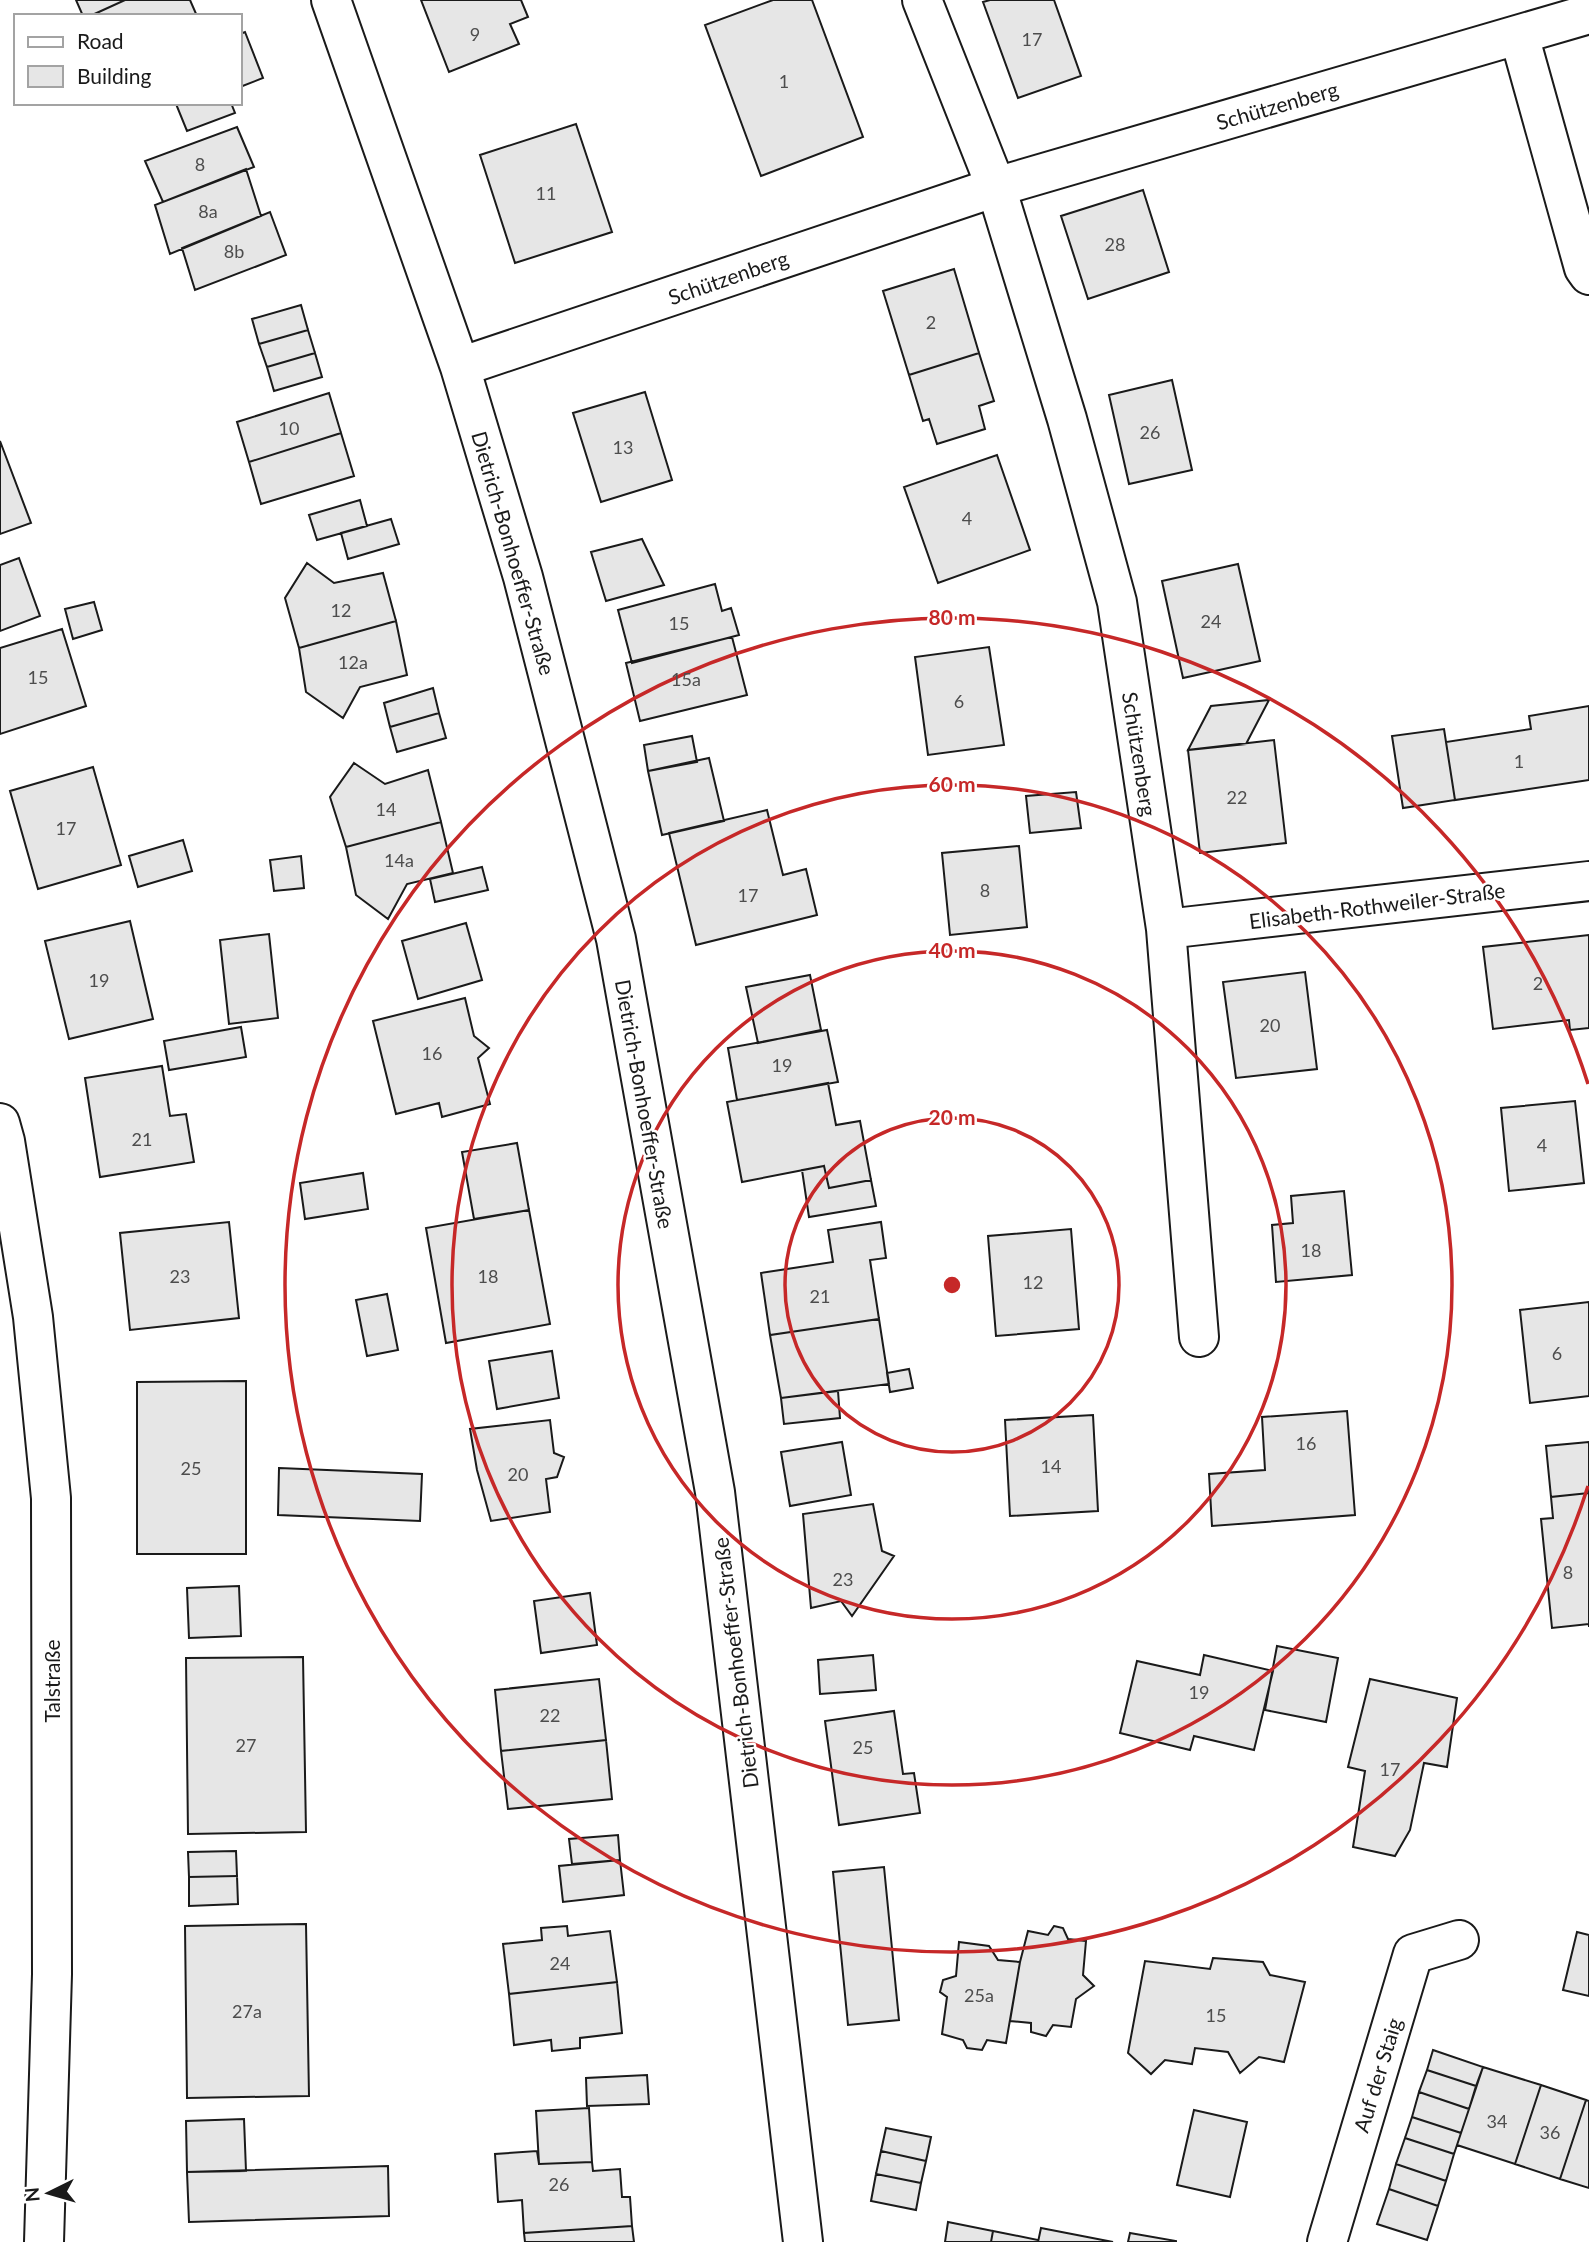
<svg xmlns="http://www.w3.org/2000/svg" width="1589" height="2242" font-family="Lato,sans-serif">
	<style>
		.building { fill: #e6e6e6; stroke: #1a1a1a; stroke-width: 2 }
		.lines { fill: none; stroke-linecap: round; stroke-linejoin: round }
		.street-casing { stroke: #1a1a1a; stroke-width: 42 }
		.street { stroke: #fff; stroke-width: 38 }
		.ring { fill: none; stroke: #c62828; stroke-width: 3.5 }
		.labels { text-anchor: middle; dominant-baseline: central; stroke-width: 5; stroke-linejoin: round; paint-order: stroke }
		.number-label { font-size: 18px; fill: #4d4d4d }
		.street-label { font-size: 21px; fill: #1a1a1a; stroke: #fff }
		.centre { fill: #c62828; stroke: #fff; stroke-width: 3.5 }
		.ring-label { font-size: 21px; text-anchor: middle; font-weight: bold; fill: #c62828; stroke: #fff; stroke-width: 5; stroke-linejoin: round; paint-order: stroke }
	</style>
	<rect width="100%" height="100%" fill="#fff"/>
	<!-- building -->
	<path class="building" d="M76,0H125L90,16H83Z
		M125,0H190L197,16H90Z
		M421,0H521L528,17L510,24L519,44L449,72Z
		M773,0H812L863,137L761,176L705,25Z
		M990,0H1054L1081,76L1018,98L983,2Z
		M245,32L263,78L240,87V34Z
		M231,103L235,113L187,131L176,104Z
		M576,124L612,232L515,263L480,155Z
		M237,127L254,167L163,202L145,161Z
		M246,169L261,216L170,254L155,205Z
		M1143,190L1169,272L1088,299L1061,216Z
		M270,212L286,255L195,290L182,248Z
		M954,269L979,353L909,375L883,291Z
		M301,305L308,330L259,344L252,319Z
		M308,330L315,353L267,367L259,344Z
		M315,353L322,377L274,391L267,367Z
		M979,353L994,401L979,406L985,429L937,444L929,419L923,421L909,375Z
		M1172,380L1192,470L1129,484L1109,395Z
		M645,392L672,480L601,502L573,413Z
		M329,393L341,433L249,462L237,422Z
		M341,433L354,476L261,504L249,462Z
		M0,441L31,523L0,534Z
		M997,455L1030,550L938,583L904,487Z
		M360,500L367,526L317,540L309,515Z
		M391,519L399,544L348,559L341,533Z
		M642,539L664,585L606,601L591,552Z
		M19,558L40,616L0,631V565Z
		M307,563L334,583L383,573L396,621L299,648L285,598Z
		M1238,564L1260,661L1183,678L1162,581Z
		M715,584L722,611L731,608L739,635L632,663L618,610Z
		M94,602L102,630L73,639L65,609Z
		M396,621L407,675L360,687L343,718L306,692L299,648Z
		M62,629L86,706L0,734V648Z
		M732,637L747,695L640,721L626,663Z
		M989,647L1004,745L928,755L915,657Z
		M433,688L439,713L390,727L384,703Z
		M1269,700L1246,744L1188,750L1211,706Z
		M1589,706V780L1455,800L1446,742L1531,729L1529,716Z
		M439,713L446,738L397,752L390,727Z
		M1444,729L1455,800L1403,808L1392,736Z
		M692,736L697,762L648,771L644,745Z
		M1274,740L1286,843L1200,853L1188,750Z
		M709,758L724,821L662,835L648,771Z
		M354,763L385,784L428,770L441,822L346,847L330,797Z
		M93,767L121,865L38,889L10,791Z
		M1076,792L1081,828L1030,833L1026,796Z
		M767,810L783,875L806,869L817,915L696,945L669,833Z
		M441,822L453,873L407,884L388,919L356,895L346,847Z
		M183,840L192,871L138,887L129,856Z
		M1019,846L1027,927L950,935L942,853Z
		M301,856L304,888L274,891L270,860Z
		M482,867L488,890L435,902L430,879Z
		M130,921L153,1019L69,1039L45,941Z
		M466,923L482,980L418,999L402,941Z
		M269,934L278,1018L229,1024L220,940Z
		M1589,935V1028L1570,1030L1569,1020L1493,1029L1483,947Z
		M1305,972L1317,1069L1236,1078L1223,982Z
		M810,975L821,1030L758,1043L746,987Z
		M465,998L474,1036L489,1048L478,1058L490,1104L442,1117L439,1103L396,1114L373,1021Z
		M241,1027L246,1057L169,1070L164,1041Z
		M827,1030L838,1082L737,1100L728,1048Z
		M162,1066L170,1116L186,1114L194,1162L100,1177L85,1078Z
		M828,1083L836,1125L860,1121L871,1180L829,1188L824,1166L742,1182L727,1102Z
		M1575,1101L1584,1183L1509,1191L1501,1108Z
		M517,1143L529,1210L474,1219L462,1152Z
		M824,1166L829,1188L871,1180L876,1206L809,1217L802,1170Z
		M363,1173L368,1209L305,1219L300,1183Z
		M1344,1191L1352,1275L1276,1282L1272,1225L1293,1223L1291,1196Z
		M529,1210L550,1324L446,1343L426,1228Z
		M229,1222L239,1318L130,1330L120,1233Z
		M881,1222L886,1258L870,1260L879,1319L770,1335L761,1273L833,1262L828,1230Z
		M1071,1229L1079,1329L996,1336L988,1236Z
		M387,1294L398,1350L367,1356L356,1300Z
		M1589,1302V1396L1530,1403L1520,1310Z
		M879,1319L889,1384L781,1398L770,1335Z
		M552,1351L559,1398L497,1409L489,1361Z
		M909,1369L913,1388L890,1392L887,1373Z
		M246,1381V1554H137V1382Z
		M838,1391L840,1418L784,1424L781,1398Z
		M1347,1411L1355,1515L1212,1526L1209,1474L1265,1470L1262,1417Z
		M1093,1415L1098,1511L1010,1516L1005,1420Z
		M550,1420L554,1453L564,1457L557,1477L546,1479L550,1512L491,1521L477,1470L470,1429Z
		M842,1442L851,1495L790,1506L781,1452Z
		M1589,1442V1493L1551,1497L1546,1446Z
		M279,1468L422,1474L420,1521L278,1515Z
		M1589,1493V1627V1624L1552,1628L1541,1519L1553,1518L1551,1497Z
		M873,1504L882,1551L894,1556L852,1616L841,1601L811,1608L803,1514Z
		M239,1586L241,1636L189,1638L187,1588Z
		M590,1593L597,1645L541,1653L534,1601Z
		M1277,1646L1338,1658L1326,1722L1265,1710Z
		M873,1655L876,1690L820,1694L818,1660Z
		M1204,1655L1273,1671L1254,1750L1194,1736L1190,1750L1120,1733L1137,1661L1200,1675Z
		M303,1657L306,1832L188,1834L186,1658Z
		M599,1679L606,1740L501,1751L495,1690Z
		M1370,1679L1457,1698L1447,1767L1424,1763L1410,1830L1395,1856L1353,1847L1365,1771L1348,1767Z
		M894,1711L903,1774L914,1773L920,1813L839,1825L825,1721Z
		M606,1740L612,1799L508,1809L501,1751Z
		M618,1835L620,1860L572,1864L569,1839Z
		M236,1851L237,1876L189,1877L188,1852Z
		M620,1860L624,1895L563,1902L559,1866Z
		M884,1867L899,2020L848,2025L833,1872Z
		M237,1876L238,1904L189,1906V1877Z
		M306,1924L309,2096L187,2098L185,1926Z
		M567,1926L568,1936L610,1931L617,1982L509,1994L503,1944L542,1940L541,1928Z
		M1054,1926L1063,1928L1068,1939L1086,1941L1083,1975L1094,1986L1076,1999L1071,2027L1053,2025L1046,2036L1031,2032V2023L1010,2021L1020,1962L1028,1931L1048,1935Z
		M1577,1932L1589,1935V1996L1563,1990Z
		M959,1942L989,1946L998,1960L1020,1962L1006,2043L987,2040L982,2050L967,2048L963,2040L942,2034L947,1997L940,1992L943,1980L956,1976Z
		M1213,1958L1263,1962L1270,1975L1305,1982L1284,2062L1259,2057L1240,2073L1228,2052L1195,2048L1192,2064L1165,2060L1151,2074L1128,2053L1145,1961L1210,1969Z
		M617,1982L622,2033L580,2038V2048L552,2051L551,2040L514,2045L509,1994Z
		M1433,2050L1483,2067L1476,2086L1427,2070Z
		M1483,2067L1541,2085L1515,2164L1457,2145Z
		M1427,2070L1476,2086L1469,2109L1419,2092Z
		M647,2075L649,2104L587,2106L586,2078Z
		M1541,2085L1586,2100L1560,2179L1515,2164Z
		M1419,2092L1469,2109L1461,2133L1412,2117Z
		M1586,2100L1589,2101V2188L1560,2179Z
		M589,2108L592,2162L539,2164L536,2111Z
		M1194,2110L1247,2122L1230,2197L1177,2185Z
		M1412,2117L1461,2133L1454,2154L1405,2138Z
		M244,2119L246,2171L187,2172L186,2121Z
		M886,2128L931,2137L926,2161L881,2151Z
		M1405,2138L1454,2154L1446,2181L1396,2164Z
		M537,2151L539,2164L592,2162L593,2171L620,2169L622,2197H630L632,2226L524,2233L522,2200L498,2202L495,2154Z
		M881,2151L926,2161L921,2183L876,2174Z
		M1396,2164L1446,2181L1438,2206L1389,2189Z
		M388,2166L389,2216L189,2222L187,2172Z
		M876,2174L921,2183L916,2210L871,2201Z
		M1389,2189L1438,2206L1427,2240L1377,2224Z
		M948,2222L993,2231L991,2242H945Z
		M632,2226L634,2242H525L524,2233Z
		M1041,2228L1113,2242H1038Z
		M993,2231L1038,2240V2242H991Z
		M1130,2233L1176,2241V2242H1128Z"/>
	<g class="lines">
		<defs>
			<path id="street" d="M331,0L460,367L523,577L616,939L715,1492L803,2242
				M922,0L996,187L1589,14
				M1519,35L1584,268L1589,275
				M460,367L996,187L1067,419L1117,602L1166,929L1199,1337
				M1166,929L1589,881
				M0,1123L5,1141L33,1317L51,1498L52,1974L44,2242
				M1327,2242L1413,1954L1459,1940"/>
		</defs>
		<!-- street casing -->
		<use href="#street" class="street-casing"/>
		<!-- street -->
		<use href="#street" class="street"/>
	</g>
	<!-- distance rings -->
	<g class="ring">
		<circle cx="952" cy="1285" r="167"/>
		<circle cx="952" cy="1285" r="334"/>
		<circle cx="952" cy="1285" r="500"/>
		<path d="M1588 1486A667 667 0 1 1 1588 1084"/>
	</g>
	<g class="labels">
		<!-- number labels -->
		<g class="number-label">
			<text x="475" y="34">9</text>
			<text x="1032" y="39">17</text>
			<text x="784" y="81">1</text>
			<text x="200" y="164">8</text>
			<text x="546" y="193">11</text>
			<text x="208" y="211">8a</text>
			<text x="1115" y="244">28</text>
			<text x="234" y="251">8b</text>
			<text x="931" y="322">2</text>
			<text x="289" y="428">10</text>
			<text x="1150" y="432">26</text>
			<text x="623" y="447">13</text>
			<text x="967" y="518">4</text>
			<text x="341" y="610">12</text>
			<text x="1211" y="621">24</text>
			<text x="679" y="623">15</text>
			<text x="353" y="662">12a</text>
			<text x="38" y="677">15</text>
			<text x="686" y="679">15a</text>
			<text x="959" y="701">6</text>
			<text x="1519" y="761">1</text>
			<text x="1237" y="797">22</text>
			<text x="386" y="809">14</text>
			<text x="66" y="828">17</text>
			<text x="399" y="860">14a</text>
			<text x="985" y="890">8</text>
			<text x="748" y="895">17</text>
			<text x="99" y="980">19</text>
			<text x="1538" y="983">2</text>
			<text x="1270" y="1025">20</text>
			<text x="432" y="1053">16</text>
			<text x="782" y="1065">19</text>
			<text x="142" y="1139">21</text>
			<text x="1542" y="1145">4</text>
			<text x="1311" y="1250">18</text>
			<text x="180" y="1276">23</text>
			<text x="488" y="1276">18</text>
			<text x="1033" y="1282">12</text>
			<text x="820" y="1296">21</text>
			<text x="1557" y="1353">6</text>
			<text x="1306" y="1443">16</text>
			<text x="1051" y="1466">14</text>
			<text x="191" y="1468">25</text>
			<text x="518" y="1474">20</text>
			<text x="1568" y="1572">8</text>
			<text x="843" y="1579">23</text>
			<text x="1199" y="1692">19</text>
			<text x="550" y="1715">22</text>
			<text x="246" y="1745">27</text>
			<text x="863" y="1747">25</text>
			<text x="1390" y="1769">17</text>
			<text x="560" y="1963">24</text>
			<text x="979" y="1995">25a</text>
			<text x="247" y="2011">27a</text>
			<text x="1216" y="2015">15</text>
			<text x="1497" y="2121">34</text>
			<text x="1550" y="2132">36</text>
			<text x="559" y="2184">26</text>
		</g>
		<!-- street labels -->
		<g class="street-label">
			<text transform="translate(1277 105) rotate(-16)">Schützenberg</text>
			<text transform="translate(728 277) rotate(-19)">Schützenberg</text>
			<text transform="translate(514 553) rotate(74)">Dietrich-Bonhoeffer-Straße</text>
			<text transform="translate(1140 754) rotate(81)">Schützenberg</text>
			<text transform="translate(1377 905) rotate(-7)">Elisabeth-Rothweiler-Straße</text>
			<text transform="translate(645 1104) rotate(80)">Dietrich-Bonhoeffer-Straße</text>
			<text transform="translate(735 1663) rotate(-97)">Dietrich-Bonhoeffer-Straße</text>
			<text transform="translate(51 1681) rotate(-90)">Talstraße</text>
			<text transform="translate(1377 2075) rotate(-73)">Auf der Staig</text>
		</g>
	</g>
	<circle cx="952" cy="1285" r="10" class="centre"/>
	<g class="ring-label">
		<text x="952" y="625">80 m</text>
		<text x="952" y="792">60 m</text>
		<text x="952" y="958">40 m</text>
		<text x="952" y="1125">20 m</text>
	</g>
	<!-- legend -->
	<rect x="14" y="14" width="228" height="91" fill="#ffffff" stroke="#a3a3a3" stroke-width="2"/>
	<rect x="28" y="37" width="35" height="10" fill="#ffffff" stroke="#a3a3a3" stroke-width="2"/>
	<text x="77" y="49" font-size="21" fill="#1a1a1a">Road</text>
	<rect x="28" y="66" width="35" height="21" fill="#e6e6e6" stroke="#a3a3a3" stroke-width="2"/>
	<text x="77" y="84" font-size="21" fill="#1a1a1a">Building</text>
	<!-- north arrow -->
	<g transform="translate(49 2193) rotate(265)" stroke="#ffffff" stroke-width="5" paint-order="stroke">
	<path d="M0-5L12 26L0 18L-12 26Z" fill="#1a1a1a"/>
	<text y="-10" font-size="19" font-weight="bold" text-anchor="middle" fill="#1a1a1a">N</text>
	</g>
</svg>
